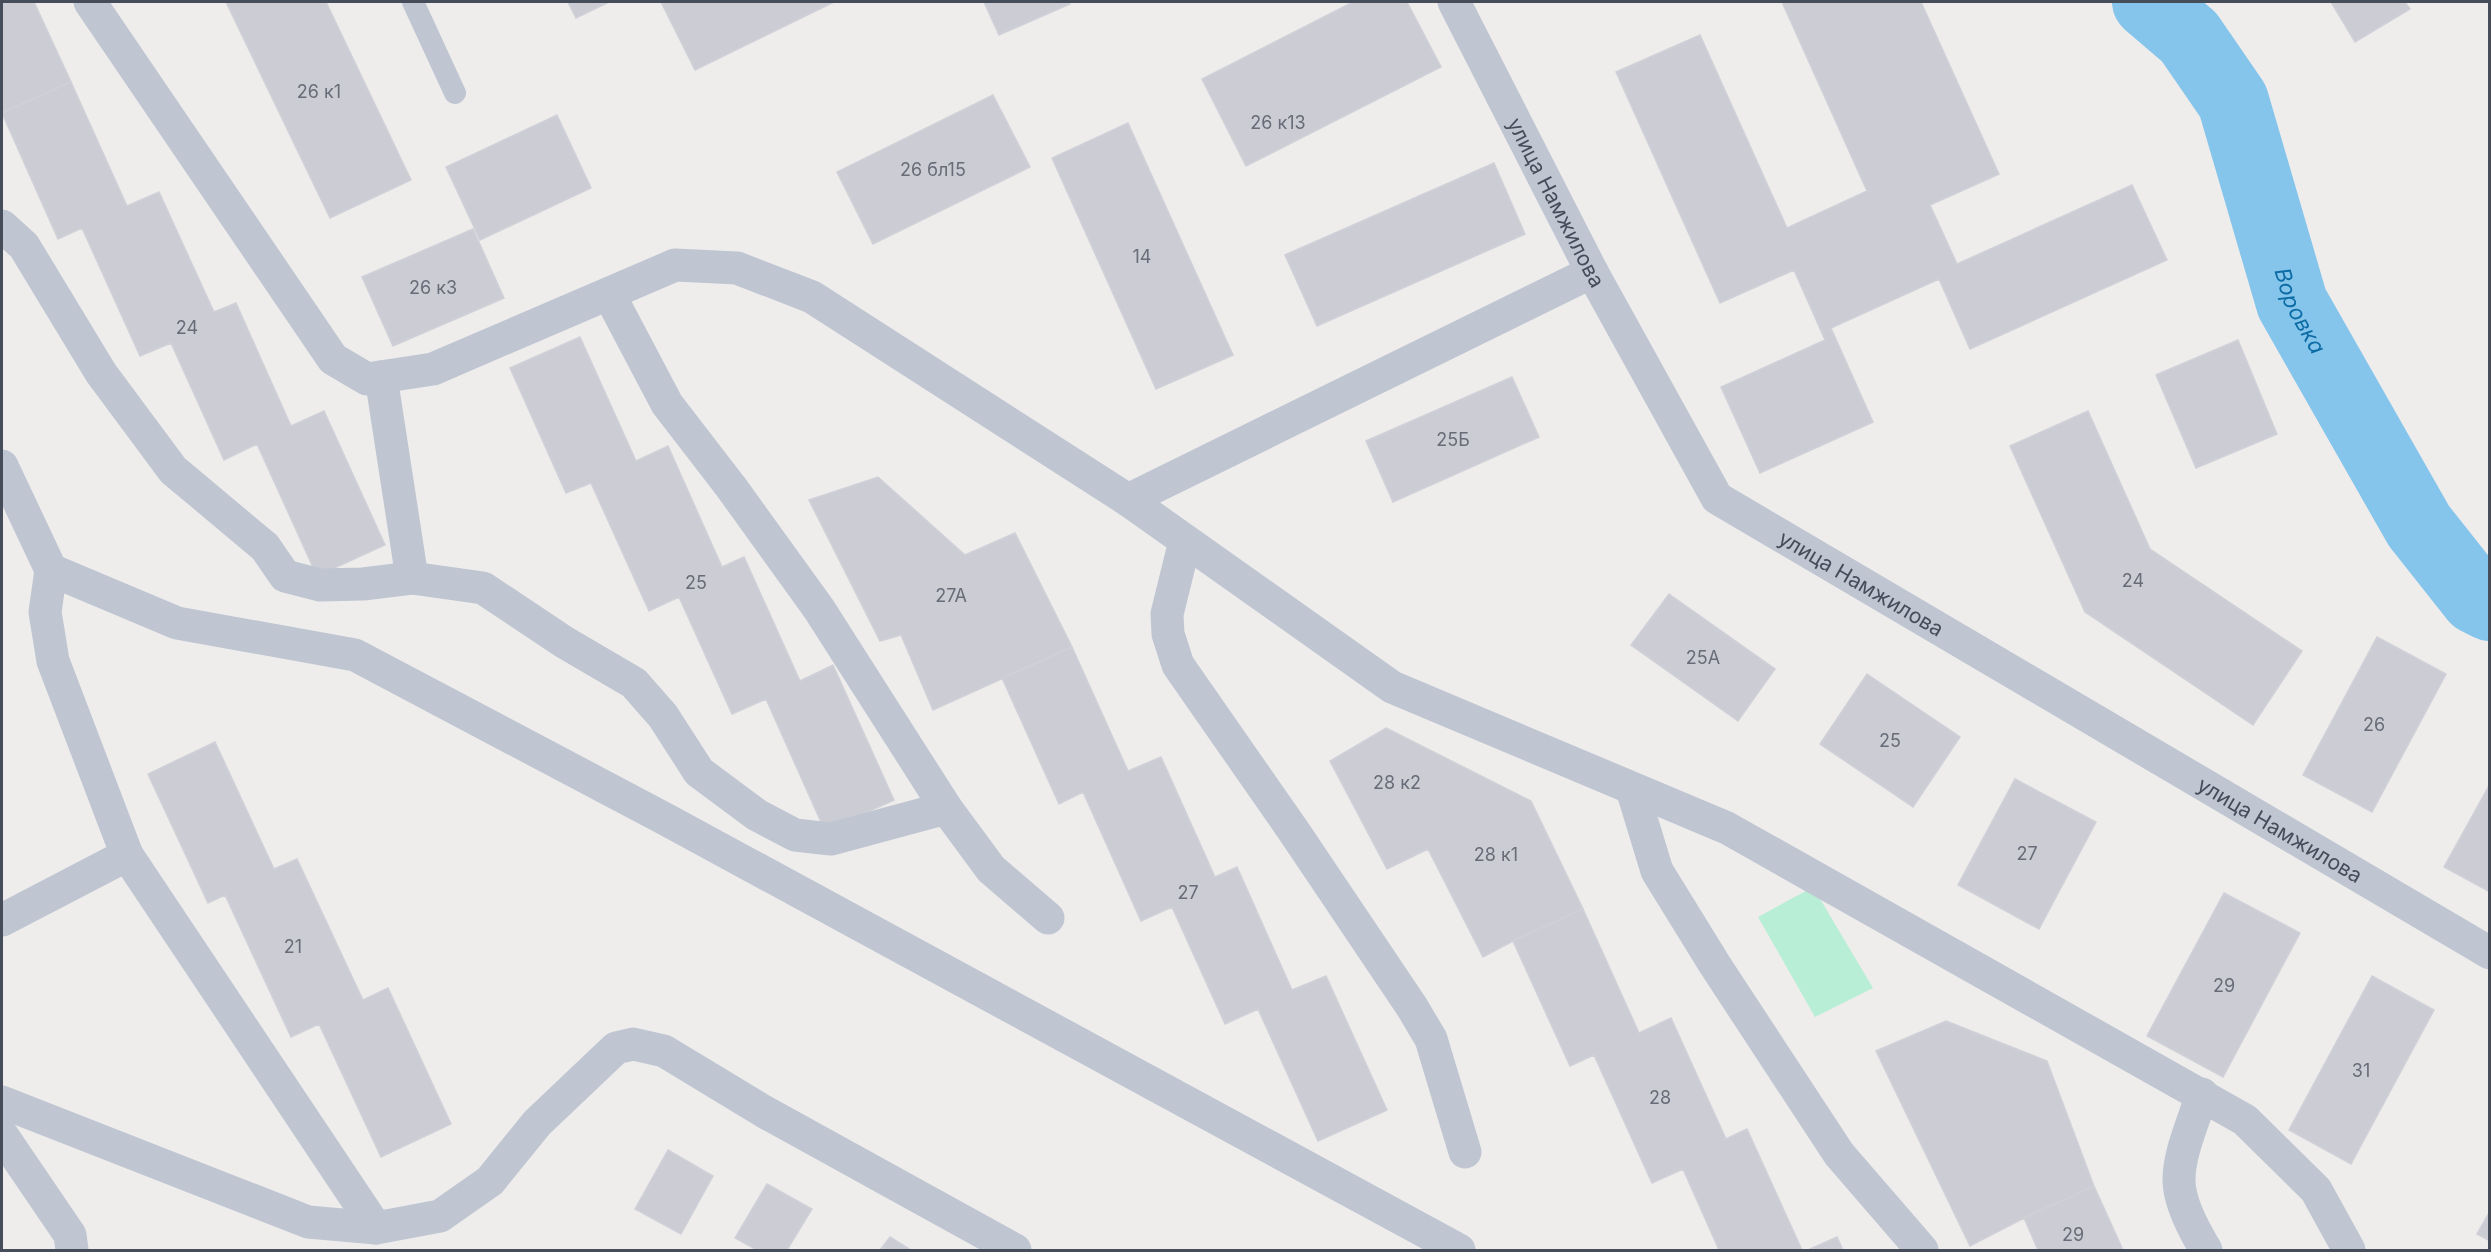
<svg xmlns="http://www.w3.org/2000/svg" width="2491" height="1252" font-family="Inter,sans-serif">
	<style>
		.green { fill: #b9eed6 }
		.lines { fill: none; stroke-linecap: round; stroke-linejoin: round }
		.river { stroke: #86c5eb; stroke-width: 72 }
		.building { fill: #cccdd4; stroke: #d0d1d8; stroke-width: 1.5 }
		.service { stroke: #bfc6d2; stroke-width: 22 }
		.minor { stroke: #bfc6d2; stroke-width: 33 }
		.labels { text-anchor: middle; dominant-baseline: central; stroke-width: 6; stroke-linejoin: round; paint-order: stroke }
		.number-label { font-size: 18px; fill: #676c78 }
		.street-label { font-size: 21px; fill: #454c5a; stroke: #fff }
		.water-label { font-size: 22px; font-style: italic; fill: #0c6ca5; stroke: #fff }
	</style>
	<rect width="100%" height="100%" fill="#efedec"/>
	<!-- green -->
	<path class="green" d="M1813,887L1873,988L1815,1017L1758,917Z"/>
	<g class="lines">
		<!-- river -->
		<path class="river" id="s1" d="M2148,2L2189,37L2233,101L2292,303L2419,526L2476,598L2490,605"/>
	</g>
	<!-- building -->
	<path class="building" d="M2,2H34L71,82L2,113Z
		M226,2H326L411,180L330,218Z
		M568,2H609L576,18Z
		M661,2H834L695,70Z
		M984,2H1068L1070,4L999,35Z
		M1353,2H1407L1441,67L1246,166L1202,79Z
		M1782,2H1921L1999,174L1930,205L1957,264L2132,185L2167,260L1970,349L1939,279L1831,328L1873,422L1760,473L1721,387L1825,340L1794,270L1720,303L1616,72L1700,35L1787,228L1867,191Z
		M2331,2H2405L2410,9L2355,42Z
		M71,82L127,206L159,192L214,312L236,303L291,426L324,411L385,545L317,576L257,444L224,460L171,343L140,356L82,228L58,239L2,113Z
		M993,95L1030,167L873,244L837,172Z
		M557,115L591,188L480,240L446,167Z
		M1128,123L1233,355L1156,389L1052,158Z
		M1494,163L1525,234L1317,326L1285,255Z
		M473,229L504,298L393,346L362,277Z
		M580,337L636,461L668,446L722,567L744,557L800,681L833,665L894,800L825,831L766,699L732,714L679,597L649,611L591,483L566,493L510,368Z
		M2238,340L2277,434L2196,468L2156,375Z
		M1512,377L1539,437L1393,502L1366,441Z
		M2088,411L2150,549L2302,651L2253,725L2085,612L2010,446Z
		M878,477L965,555L1015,533L1072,647L933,710L901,635L880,641L809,500Z
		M1669,594L1775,669L1738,721L1631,645Z
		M2377,637L2446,674L2372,812L2303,775Z
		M1072,647L1128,771L1161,757L1215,877L1237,867L1292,990L1326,976L1387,1110L1318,1141L1258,1009L1225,1024L1172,907L1141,921L1083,792L1059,804L1002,678Z
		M1867,674L1960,737L1913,807L1820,744Z
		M1386,728L1531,801L1583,909L1513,941L1483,957L1428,849L1387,869L1330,761Z
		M215,742L274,869L297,859L363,1000L388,988L451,1124L381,1157L319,1024L291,1037L225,895L208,903L148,774Z
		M2015,779L2096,822L2039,929L1958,885Z
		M2490,784V892L2444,867Z
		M2224,893L2300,933L2223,1077L2147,1036Z
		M1583,909L1639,1033L1671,1018L1726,1139L1747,1129L1802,1250H1719L1683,1169L1652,1183L1594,1055L1570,1066L1513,941Z
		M2372,976L2434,1010L2351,1164L2289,1130Z
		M1946,1021L2047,1061L2094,1186L2024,1218L1970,1246L1876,1051Z
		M668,1150L713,1176L681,1234L635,1209Z
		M767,1184L812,1209L787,1250H757L735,1238Z
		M2094,1186L2123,1250H2038L2024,1218Z
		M2490,1211V1241L2477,1234Z
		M890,1237L911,1250H880Z
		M1837,1237L1843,1250H1808Z"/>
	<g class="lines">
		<!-- service -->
		<path class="service" d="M413,2L455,93"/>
		<!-- minor -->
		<g class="minor">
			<path d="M90,2L333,359L367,379L433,369L675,265L737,268L812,297L1128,500L1392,687L1727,828L2245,1120L2316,1190L2349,1250"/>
			<path id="s2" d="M1454,2L1592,272L1717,498L2490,953"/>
			<path d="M2,226L24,246L101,373L173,470L265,547L285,576L320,585L363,584L412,578L483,588L564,642L634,683L663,716L699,772L757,815L795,835L831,839L946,808"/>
			<path d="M609,294L667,404L731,487L819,609L946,808L991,869L1048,918"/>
			<path d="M381,377L412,578"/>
			<path d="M2,466L51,570L45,612L53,661L127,855L2,920"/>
			<path d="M1128,500L1592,272"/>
			<path d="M1185,541L1167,614L1168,634L1178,665L1295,833L1412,1007L1431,1039L1465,1152"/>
			<path d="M51,570L177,623L355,655L667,820L1459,1250"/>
			<path d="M1632,789L1657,871L1715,965L1839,1154L1922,1250"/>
			<path d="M127,855L376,1228"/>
			<path d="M2202,1094C2194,1121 2179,1152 2179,1180C2179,1203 2195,1232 2206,1250"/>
			<path d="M2,1102L308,1222L376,1228L440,1216L490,1181L537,1123L616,1048L633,1044L664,1051L763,1111L1015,1250"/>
			<path d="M2,1135L70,1235L72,1250"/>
		</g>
	</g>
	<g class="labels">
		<!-- number labels -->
		<g class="number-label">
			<text x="319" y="91">26 к1</text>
			<text x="1278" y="122">26 к13</text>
			<text x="933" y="169">26 бл15</text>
			<text x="1142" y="256">14</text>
			<text x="433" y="287">26 к3</text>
			<text x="187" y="327">24</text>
			<text x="1453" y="439">25Б</text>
			<text x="2133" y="580">24</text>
			<text x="696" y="582">25</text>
			<text x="951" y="595">27А</text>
			<text x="1703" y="657">25А</text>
			<text x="2374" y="724">26</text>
			<text x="1890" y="740">25</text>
			<text x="1397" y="782">28 к2</text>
			<text x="2027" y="853">27</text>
			<text x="1496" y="854">28 к1</text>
			<text x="1188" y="892">27</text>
			<text x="293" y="946">21</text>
			<text x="2224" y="985">29</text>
			<text x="2361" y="1070">31</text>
			<text x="1660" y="1097">28</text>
			<text x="2073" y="1234">29</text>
		</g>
		<!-- street labels -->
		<g class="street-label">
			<text stroke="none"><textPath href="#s2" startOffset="225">улица Намжилова</textPath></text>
			<text stroke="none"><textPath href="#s2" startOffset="729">улица Намжилова</textPath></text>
			<text stroke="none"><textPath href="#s2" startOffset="1215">улица Намжилова</textPath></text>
		</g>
		<!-- water labels -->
		<g class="water-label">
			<text stroke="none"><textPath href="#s1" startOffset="352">Воровка</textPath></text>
		</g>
	</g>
	<!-- border -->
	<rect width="2491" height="1252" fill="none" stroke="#454c5a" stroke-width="6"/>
</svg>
